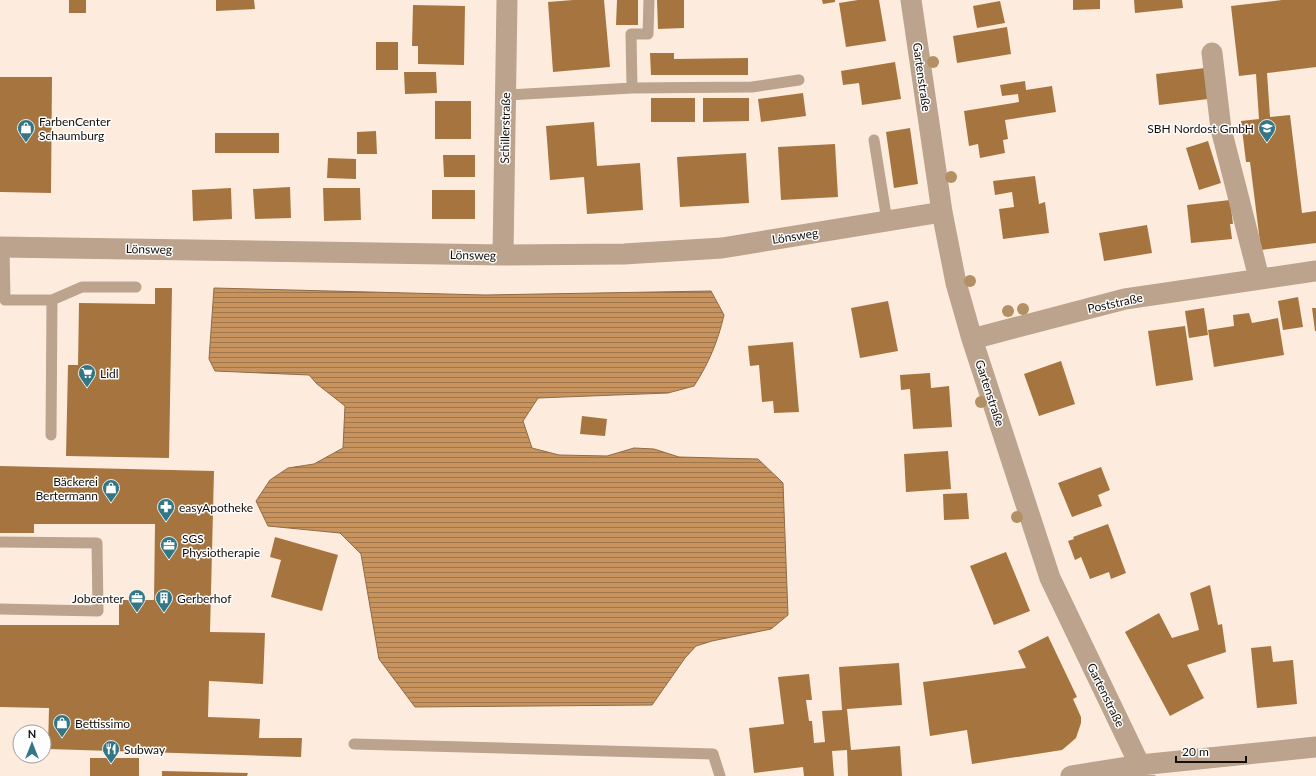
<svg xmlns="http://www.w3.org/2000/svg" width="1316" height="776" font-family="Lato,sans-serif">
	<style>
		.water { fill: url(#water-rules); stroke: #916b46 }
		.building { fill: #a6743f }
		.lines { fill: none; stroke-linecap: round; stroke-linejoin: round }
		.lane { stroke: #bba38d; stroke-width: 11 }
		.street { stroke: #bba38d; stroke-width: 21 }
		.tree { fill: #b39063 }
		.labels { text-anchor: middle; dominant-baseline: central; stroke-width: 3; stroke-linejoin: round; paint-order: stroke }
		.street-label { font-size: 12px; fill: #140f0a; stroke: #fdfdfd }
		.poi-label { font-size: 12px; fill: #140f0a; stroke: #fdfdfd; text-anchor: start }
	</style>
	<defs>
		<pattern id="water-rules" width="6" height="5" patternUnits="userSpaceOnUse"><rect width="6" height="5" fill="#c7935f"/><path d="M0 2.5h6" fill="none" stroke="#a0764d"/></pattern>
	</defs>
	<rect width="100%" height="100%" fill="#fdecdd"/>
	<!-- water -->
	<path class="water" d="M214,288L485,295L711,291L724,315C718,341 709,363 694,386L668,393L538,398L523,421L532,448L559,455L607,456L634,448L654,449L679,457L758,459L783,483L788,615L771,629L712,641L696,646L685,658L652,705L415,707L379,659L361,554L340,533L268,526L256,501L270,480L288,468L314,464L343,448L345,406L317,384L309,375L215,371L209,359Z"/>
	<!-- building -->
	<path class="building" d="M69,0H86V13H69Z
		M216,0H254L255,9L216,11Z
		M573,0H604L610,67L553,72L548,2Z
		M617,0H638V25H616Z
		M657,0H684V28L658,29Z
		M822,0H835V2L823,4Z
		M858,0H879L886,41L846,47L839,3Z
		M1073,0H1100V9L1073,10Z
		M1134,0H1182L1183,8L1135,13Z
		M1282,0H1316V67L1267,73L1270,117L1290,115L1302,213L1316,211V243L1261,250L1250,162H1246L1241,121L1259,119L1256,74L1239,76L1231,6Z
		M1000,1L1005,23L977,28L973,6Z
		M413,5L465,6L464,65L418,64V46H412Z
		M1007,27L1011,54L957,63L953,36Z
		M376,42H398V70H376Z
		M650,53H674V59L748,58V75H651Z
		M895,62L901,99L862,105L859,83L843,85L841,71Z
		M1205,68L1208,99L1159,105L1156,74Z
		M404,72H436L437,93L405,94Z
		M0,77H52L51,193L0,192Z
		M1025,81L1026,90L1052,86L1056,112L1005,120L1008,139L1003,140L1005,153L980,158L978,144L969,146L964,111L1019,102L1018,94L1002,96L1000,85Z
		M803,93L806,116L761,122L758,99Z
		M651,98H695V122H651Z
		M703,98H749V121L703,122Z
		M435,101H471V139H435Z
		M594,122L597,166L640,163L643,210L587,214L584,177L550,180L546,126Z
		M910,128L918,184L894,188L886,132Z
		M376,131L377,154H357V132Z
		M215,133H279V153H215Z
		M1208,141L1221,183L1199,190L1186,148Z
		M835,144L838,197L781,200L778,147Z
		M746,153L749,203L680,207L677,157Z
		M443,155H475V177H444Z
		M328,158L356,159V179L327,178Z
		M1035,176L1039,204L1045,202L1049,233L1003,239L999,209L1014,207L1012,192L995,195L993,181Z
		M290,187L291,218L255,219L253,189Z
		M231,188L232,219L193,221L192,190Z
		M323,188H360L361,220L324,221Z
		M432,190H475V219H432Z
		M1230,200L1233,224H1230L1232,239L1191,243L1187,205Z
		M1147,225L1152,253L1104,261L1099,233Z
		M155,288H172L169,458L66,456L68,365H78L79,303L155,304Z
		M1298,297L1303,327L1283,330L1278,301Z
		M888,301L898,351L860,358L851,308Z
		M1204,308L1208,335L1189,338L1185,311Z
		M1312,308H1316V331H1315Z
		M1249,313L1252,323L1278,318L1284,355L1214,367L1208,330L1234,326L1233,315Z
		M1185,326L1193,380L1156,386L1148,331Z
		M793,342L799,412L774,413L773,401L762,402L759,365L750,366L748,346Z
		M1061,361L1075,404L1039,416L1024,374Z
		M930,373L931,388L949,386L952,427L913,429L910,389L901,390L900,375Z
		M582,416L607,419L605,436L580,434Z
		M948,451L951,489L906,492L904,454Z
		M0,466L214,471L210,632L265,633L263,684L209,681L208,717L260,719L259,738H302L301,757L48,749L49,708L0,707V625H119V600H154L155,524H34V533H0Z
		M1101,467L1110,490L1098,495L1102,506L1072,517L1058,483Z
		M967,493L969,519L944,520L943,494Z
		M1108,524L1126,573L1111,579L1109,572L1090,579L1081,557L1075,560L1068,541L1074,539L1073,537Z
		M275,537L338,555L322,611L271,597L281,560L270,557Z
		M1006,552L1030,611L994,625L970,566Z
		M1210,585L1218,625L1222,624L1226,652L1187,665L1204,698L1170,716L1125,632L1159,613L1172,638L1199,630L1190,593Z
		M1048,636L1077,697L1073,699L1081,717V723L1076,738L1068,745L1062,750L972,764L967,730L930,736L923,682L1026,668L1018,651Z
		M1271,646L1273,662L1293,660L1297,704L1257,708L1251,648Z
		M899,663L902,705L847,709L851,750L900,746L902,776H848L847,750L832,751L834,776H804L803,767L754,773L749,728L784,724L778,677L809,674L812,700H806L809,721H812L814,743L825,742L822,711L842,710L839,667Z
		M90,758H139V776H90Z
		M162,771L248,773L247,776H162Z"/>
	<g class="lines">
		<!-- lane -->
		<path class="lane" d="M632,88L631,34H648L649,0
			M506,95L632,88L752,87L799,80
			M874,140L887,221
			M4,247L5,300H52L51,435
			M52,300L82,287H136
			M0,542L97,543L98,611L0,609
			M354,744L713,754L720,776"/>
		<!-- street -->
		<path class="street" d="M911,0L942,212L956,283L972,339L1050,578L1145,776
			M1212,53L1221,129L1259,278
			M0,247L503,255L624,254L722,248L942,212
			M503,255L507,0
			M972,339L1125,299L1316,271
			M1071,776L1140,765L1316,747"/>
	</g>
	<!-- trees -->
	<g class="tree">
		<circle cx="933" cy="62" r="6"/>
		<circle cx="951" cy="177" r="6"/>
		<circle cx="970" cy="281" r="6"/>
		<circle cx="1023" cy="309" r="6"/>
		<circle cx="1008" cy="311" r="6"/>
		<circle cx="981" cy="402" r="6"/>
		<circle cx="1017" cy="517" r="6"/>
	</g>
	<!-- icons -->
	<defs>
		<symbol id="shop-pin" viewBox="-11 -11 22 30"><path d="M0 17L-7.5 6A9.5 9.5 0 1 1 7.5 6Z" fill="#337786" stroke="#fdfdfd"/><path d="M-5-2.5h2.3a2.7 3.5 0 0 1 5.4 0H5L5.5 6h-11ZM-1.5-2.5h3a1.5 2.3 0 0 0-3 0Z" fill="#fff"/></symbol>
		<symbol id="school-pin" viewBox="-11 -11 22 30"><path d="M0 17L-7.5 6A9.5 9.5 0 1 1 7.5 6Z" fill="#337786" stroke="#fdfdfd"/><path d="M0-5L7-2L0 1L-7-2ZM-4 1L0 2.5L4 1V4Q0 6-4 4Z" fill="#fff"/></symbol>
		<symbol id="supermarket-pin" viewBox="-11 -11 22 30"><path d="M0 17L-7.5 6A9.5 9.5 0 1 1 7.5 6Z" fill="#337786" stroke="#fdfdfd"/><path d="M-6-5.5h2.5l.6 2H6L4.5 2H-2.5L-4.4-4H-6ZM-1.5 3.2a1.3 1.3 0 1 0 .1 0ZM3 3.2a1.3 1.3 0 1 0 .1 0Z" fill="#fff"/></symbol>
		<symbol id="pharmacy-pin" viewBox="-11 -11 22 30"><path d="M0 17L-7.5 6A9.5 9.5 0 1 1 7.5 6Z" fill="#337786" stroke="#fdfdfd"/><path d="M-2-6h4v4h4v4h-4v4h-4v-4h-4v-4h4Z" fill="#fff"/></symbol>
		<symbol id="office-pin" viewBox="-11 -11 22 30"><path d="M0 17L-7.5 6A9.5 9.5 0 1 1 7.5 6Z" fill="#337786" stroke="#fdfdfd"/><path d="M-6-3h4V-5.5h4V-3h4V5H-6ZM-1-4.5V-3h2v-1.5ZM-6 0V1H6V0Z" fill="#fff"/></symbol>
		<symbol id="building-pin" viewBox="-11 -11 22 30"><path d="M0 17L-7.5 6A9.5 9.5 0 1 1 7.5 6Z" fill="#337786" stroke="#fdfdfd"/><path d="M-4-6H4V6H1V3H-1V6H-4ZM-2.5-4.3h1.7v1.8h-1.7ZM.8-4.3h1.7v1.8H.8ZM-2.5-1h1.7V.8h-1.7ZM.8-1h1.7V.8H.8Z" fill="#fff"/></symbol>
		<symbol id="restaurant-pin" viewBox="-11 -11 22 30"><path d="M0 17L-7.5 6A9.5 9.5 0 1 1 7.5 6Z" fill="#337786" stroke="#fdfdfd"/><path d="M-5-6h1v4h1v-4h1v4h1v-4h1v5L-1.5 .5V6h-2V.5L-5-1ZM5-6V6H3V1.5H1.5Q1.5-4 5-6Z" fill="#fff"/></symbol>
	</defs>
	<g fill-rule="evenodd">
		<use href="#shop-pin" x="16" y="118" width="20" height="27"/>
		<use href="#school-pin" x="1257" y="118" width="20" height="27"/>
		<use href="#supermarket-pin" x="77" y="363" width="20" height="27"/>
		<use href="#shop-pin" x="101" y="478" width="20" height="27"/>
		<use href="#pharmacy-pin" x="156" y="497" width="20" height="27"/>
		<use href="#office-pin" x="159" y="535" width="20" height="27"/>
		<use href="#office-pin" x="127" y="588" width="20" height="27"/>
		<use href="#building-pin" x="154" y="588" width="20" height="27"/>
		<use href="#shop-pin" x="52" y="713" width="20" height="27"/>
		<use href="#restaurant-pin" x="101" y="739" width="20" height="27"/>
	</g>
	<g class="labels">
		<!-- street labels -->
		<g class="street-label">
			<text transform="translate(922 77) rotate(82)">Gartenstraße</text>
			<text transform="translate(505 128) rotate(-89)">Schillerstraße</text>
			<text transform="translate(795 236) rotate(-9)">Lönsweg</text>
			<text transform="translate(149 249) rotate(1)">Lönsweg</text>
			<text transform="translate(473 255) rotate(1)">Lönsweg</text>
			<text transform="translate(1115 303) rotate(-12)">Poststraße</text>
			<text transform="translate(990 393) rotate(72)">Gartenstraße</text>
			<text transform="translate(1106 695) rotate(64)">Gartenstraße</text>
		</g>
		<!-- poi labels -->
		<g class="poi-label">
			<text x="39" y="121">FarbenCenter<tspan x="39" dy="14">Schaumburg</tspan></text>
			<text x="1254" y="128" text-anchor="end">SBH Nordost GmbH</text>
			<text x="100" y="373">Lidl</text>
			<text x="98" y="481" text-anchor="end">Bäckerei<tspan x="98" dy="14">Bertermann</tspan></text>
			<text x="179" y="507">easyApotheke</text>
			<text x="182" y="538">SGS<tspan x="182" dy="14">Physiotherapie</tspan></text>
			<text x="124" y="598" text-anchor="end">Jobcenter</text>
			<text x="177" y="598">Gerberhof</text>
			<text x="75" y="723">Bettissimo</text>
			<text x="124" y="749">Subway</text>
		</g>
	</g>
	<!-- north arrow -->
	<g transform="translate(32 744)"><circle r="19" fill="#fdfdfd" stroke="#a09e9c"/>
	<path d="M0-3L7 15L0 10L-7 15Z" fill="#337786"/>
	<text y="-6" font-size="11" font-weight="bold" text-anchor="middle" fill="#140f0a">N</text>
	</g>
	<!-- scale -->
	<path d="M1176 756v6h70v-6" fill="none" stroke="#140f0a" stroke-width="2"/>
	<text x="1182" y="756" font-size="12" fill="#140f0a" stroke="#fdfdfd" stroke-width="3" paint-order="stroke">20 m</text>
</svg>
